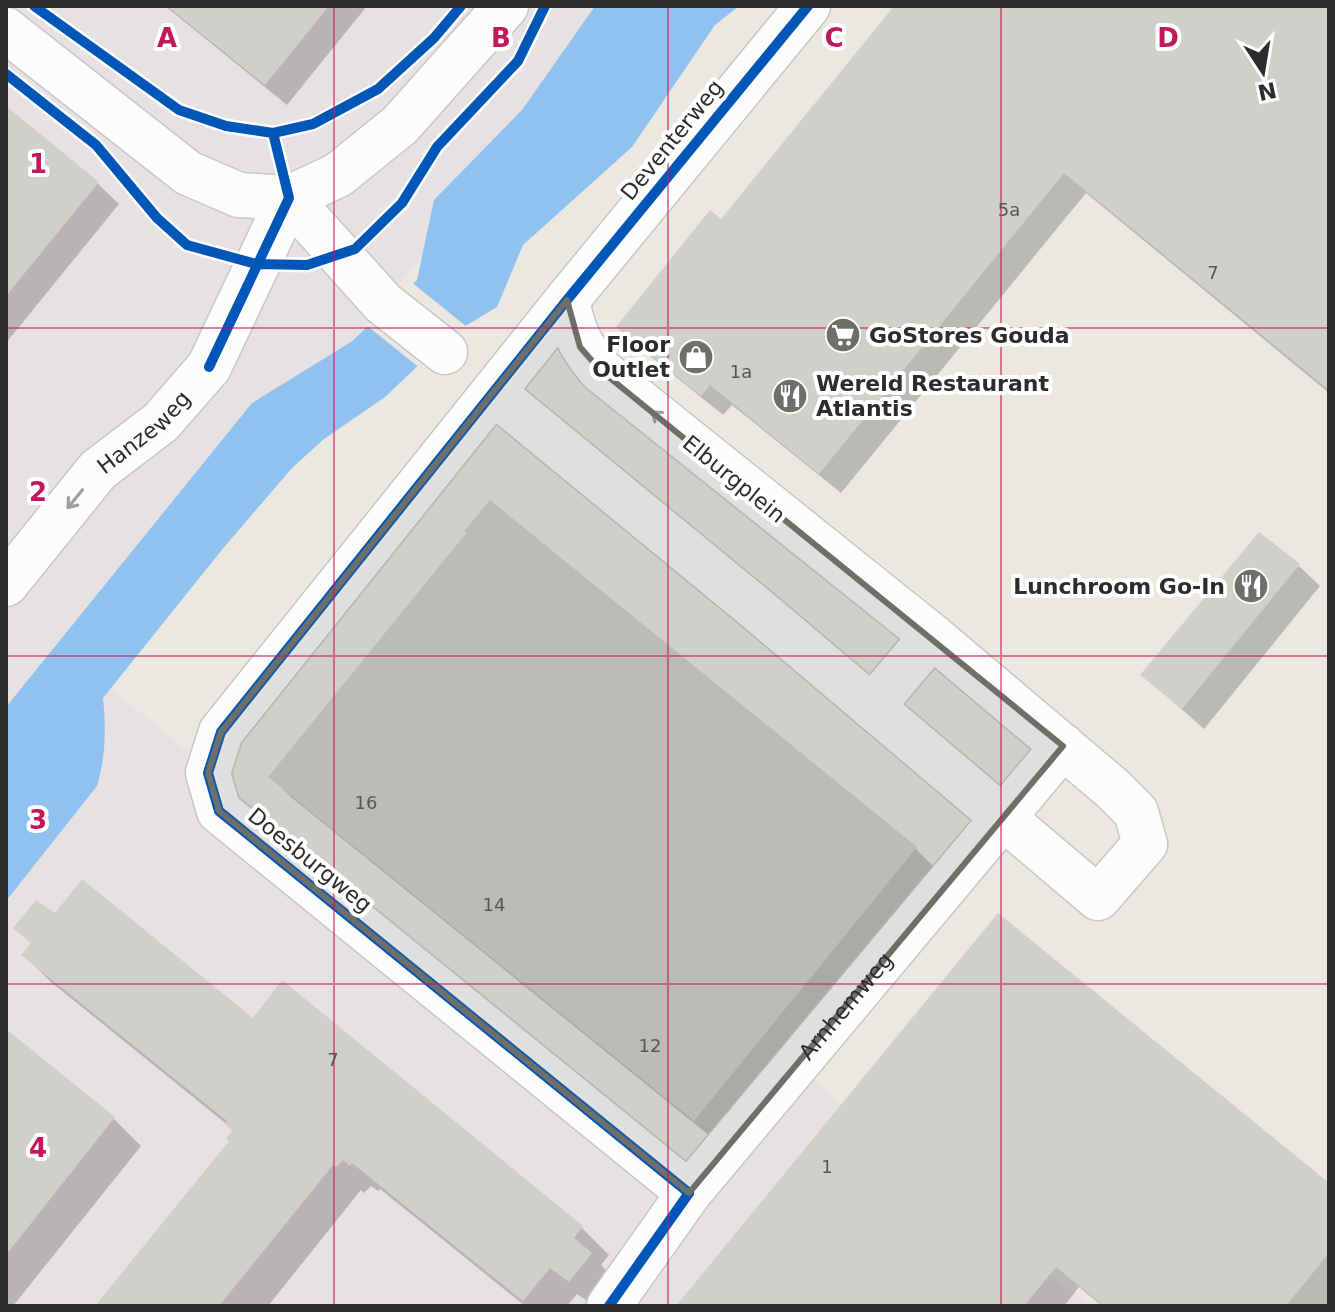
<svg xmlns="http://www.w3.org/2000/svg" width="1335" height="1312" font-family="'DejaVu Sans',sans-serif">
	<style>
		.industrial { fill: #e6e2e4 }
		.water { fill: #91c2ef }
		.pier { fill: #eae8e1 }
		.shadow { fill: #0003 }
		.building { fill: #d1cfca }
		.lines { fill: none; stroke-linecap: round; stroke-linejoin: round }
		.minor-casing { stroke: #c8c6c7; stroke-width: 47 }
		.minor { stroke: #fcfcfa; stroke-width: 44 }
		.cycleway-casing { stroke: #fff; stroke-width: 15 }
		.cycleway { stroke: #0057b8; stroke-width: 10 }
		.oneway { stroke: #9e9e9d }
		.marked { fill: #6e6e6b; fill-opacity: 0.2; stroke: #6e6e6b; stroke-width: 6; stroke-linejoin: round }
		.grid { fill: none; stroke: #c2185b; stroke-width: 2; stroke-opacity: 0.55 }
		.labels { text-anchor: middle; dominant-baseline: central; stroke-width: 8; stroke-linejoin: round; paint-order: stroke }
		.number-label { font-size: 18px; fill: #575655 }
		.street-label { font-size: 22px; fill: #2c2c2c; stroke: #fff }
		.poi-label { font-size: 22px; font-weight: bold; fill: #2c2c2c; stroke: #fff; text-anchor: start }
		.grid-label { font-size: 26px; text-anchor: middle; font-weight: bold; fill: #c2185b; stroke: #fff; stroke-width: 8; stroke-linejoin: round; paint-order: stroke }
	</style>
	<rect width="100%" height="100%" fill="#eae8e1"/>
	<!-- industrial -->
	<path class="industrial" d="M6,6H632L81,664L687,1161L784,1057L1089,1306H6Z"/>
	<!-- water -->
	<path class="water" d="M595,6H739L715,25L632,147L523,245L497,307L437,343L424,360L385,397L324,439L292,468L225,546L103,698C106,729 106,755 97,786L6,901V707L252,403L351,342L417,280L434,200L522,110Z"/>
	<!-- pier -->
	<path class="pier" d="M410,281L467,327L440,346L421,369L366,325Z"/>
	<!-- shadow -->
	<path class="shadow" d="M165,6H367L287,105Z
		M896,6H1329V393L1086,193L841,493L732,405L723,415L639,347L618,326L721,222Z
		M6,109L98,184L119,204L6,343Z
		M469,533L915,848L936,869L716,1141L292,798L271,777Z
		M1299,566L1320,586L1204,729L1142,674Z
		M56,916L253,1021L282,983L582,1228L609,1255L601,1265L618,1282L595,1306L577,1294L567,1306H525L380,1189L378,1191L371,1186L364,1193L361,1190L268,1306H97L232,1141L235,1131L51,982L24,955L32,944L16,928Z
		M6,1031L114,1119L141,1146L13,1306H6Z
		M1329,1185V1306H1102L1079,1287L1064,1306H678Z"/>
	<!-- building -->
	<path class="building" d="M167,6H329L265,85Z
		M894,6H1329V390L1064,173L819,474L710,385L701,396L616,327L710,210L721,219Z
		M6,106L99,182L6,296Z
		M490,500L917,847L694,1121L268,777L467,532L464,531Z
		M1259,532L1300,564L1182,709L1140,675Z
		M82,879L253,1018L282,980L583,1226L574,1238L592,1253L569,1282L550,1268L523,1301L352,1163L350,1166L343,1160L336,1167L333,1165L219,1306H95L229,1141L226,1138L232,1131L225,1124L227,1121L21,955L31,943L13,928L36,900L55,913Z
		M998,913L1329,1183V1253L1286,1306H1104L1056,1267L1024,1306H676Z
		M6,1029L115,1117L6,1255Z"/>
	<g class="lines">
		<defs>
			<g id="minor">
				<path d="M6,30L188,173L239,195L289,198"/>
				<path d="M289,198L383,303L445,352"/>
				<path d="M494,393L758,610L1098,898L1145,844L1136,812L1113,789L932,636L600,370C579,345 573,331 567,300"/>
				<path id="s1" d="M6,584L98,470L161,422L209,367L289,198L338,175L400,125L506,6"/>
				<path d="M872,707L932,636"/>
				<path id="s2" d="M689,1193L1063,746"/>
				<path d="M609,1306L689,1193L219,811L208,773L221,732L567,300L808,6"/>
			</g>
		</defs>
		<!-- minor casing -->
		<use href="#minor" class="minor-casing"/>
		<!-- minor -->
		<use href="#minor" class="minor"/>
		<defs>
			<path id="cycleway" d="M34,6L179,110L226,126L273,133L313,124L378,89L434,38L461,6
				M6,74L96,145L157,218L187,245L256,264L307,265L355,249L402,203L437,147L518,61L545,6
				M209,367L289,198L273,133
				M609,1306L689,1193L219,811L208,773L221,732L567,300L808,6"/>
		</defs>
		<!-- cycleway casing -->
		<use href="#cycleway" class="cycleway-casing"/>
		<!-- cycleway -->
		<use href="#cycleway" class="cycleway"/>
	</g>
	<!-- one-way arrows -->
	<defs><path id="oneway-shaft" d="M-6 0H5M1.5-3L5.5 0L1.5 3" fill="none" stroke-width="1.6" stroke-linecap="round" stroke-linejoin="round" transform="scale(2)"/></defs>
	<g class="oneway">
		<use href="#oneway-shaft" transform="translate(661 419) rotate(-141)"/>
		<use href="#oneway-shaft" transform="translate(75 499) rotate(129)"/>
	</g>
	<!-- marked area -->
	<path class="marked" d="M567,300L580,347L600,370L1063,746L689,1193L219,811L208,773L221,732Z"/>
	<!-- grid -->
	<path class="grid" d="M334,6V1306M668,6V1306M1001,6V1306M6,328H1329M6,656H1329M6,984H1329"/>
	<!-- icons -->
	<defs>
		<symbol id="supermarket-disc" viewBox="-11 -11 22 22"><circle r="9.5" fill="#6e6e6b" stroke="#fff"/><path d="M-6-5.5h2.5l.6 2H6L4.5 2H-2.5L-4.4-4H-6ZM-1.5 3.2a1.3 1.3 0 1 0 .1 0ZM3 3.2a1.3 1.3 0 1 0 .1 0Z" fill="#fff"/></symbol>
		<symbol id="shop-disc" viewBox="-11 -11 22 22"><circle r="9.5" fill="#6e6e6b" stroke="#fff"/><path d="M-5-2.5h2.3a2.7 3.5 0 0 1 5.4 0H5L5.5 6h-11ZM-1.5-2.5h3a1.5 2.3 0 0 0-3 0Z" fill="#fff"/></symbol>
		<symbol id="restaurant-disc" viewBox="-11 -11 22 22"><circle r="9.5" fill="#6e6e6b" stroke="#fff"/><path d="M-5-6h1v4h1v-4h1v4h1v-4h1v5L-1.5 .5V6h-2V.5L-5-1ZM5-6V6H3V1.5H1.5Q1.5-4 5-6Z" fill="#fff"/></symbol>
	</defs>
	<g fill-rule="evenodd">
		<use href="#supermarket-disc" x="823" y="315" width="40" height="40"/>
		<use href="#shop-disc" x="676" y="337" width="40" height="40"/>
		<use href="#restaurant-disc" x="770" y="376" width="40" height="40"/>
		<use href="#restaurant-disc" x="1231" y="566" width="40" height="40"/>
	</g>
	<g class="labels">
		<!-- number labels -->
		<g class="number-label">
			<text x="1009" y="209">5a</text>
			<text x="1213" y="272">7</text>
			<text x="741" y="371">1a</text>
			<text x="366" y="802">16</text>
			<text x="494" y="904">14</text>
			<text x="650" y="1045">12</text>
			<text x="333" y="1059">7</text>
			<text x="827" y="1166">1</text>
		</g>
		<!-- street labels -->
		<g class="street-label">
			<text transform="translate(672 140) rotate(-51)">Deventerweg</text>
			<text stroke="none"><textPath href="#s1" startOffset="206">Hanzeweg</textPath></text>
			<text transform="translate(734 479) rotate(39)">Elburgplein</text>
			<text transform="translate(310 860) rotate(39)">Doesburgweg</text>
			<text stroke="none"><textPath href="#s2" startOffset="244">Arnhemweg</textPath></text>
		</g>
		<!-- poi labels -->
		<g class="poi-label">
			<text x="869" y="335">GoStores Gouda</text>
			<text x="670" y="344" text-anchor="end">Floor<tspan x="670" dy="25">Outlet</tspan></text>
			<text x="816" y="383">Wereld Restaurant<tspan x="816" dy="25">Atlantis</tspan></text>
			<text x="1225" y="586" text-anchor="end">Lunchroom Go-In</text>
		</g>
	</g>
	<g class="grid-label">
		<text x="167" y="47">A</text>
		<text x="501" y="47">B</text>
		<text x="834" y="47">C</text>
		<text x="1168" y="47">D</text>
		<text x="38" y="173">1</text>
		<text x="38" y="501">2</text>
		<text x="38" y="829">3</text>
		<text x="38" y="1157">4</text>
	</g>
	<!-- border -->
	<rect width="1335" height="1312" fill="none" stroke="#2c2c2c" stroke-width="16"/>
	<!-- north arrow -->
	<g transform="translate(1263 72) rotate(168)" stroke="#ffffff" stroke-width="6" paint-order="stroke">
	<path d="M0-6L14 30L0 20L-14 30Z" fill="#2c2c2c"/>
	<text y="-12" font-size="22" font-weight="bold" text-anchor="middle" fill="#2c2c2c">N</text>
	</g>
</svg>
